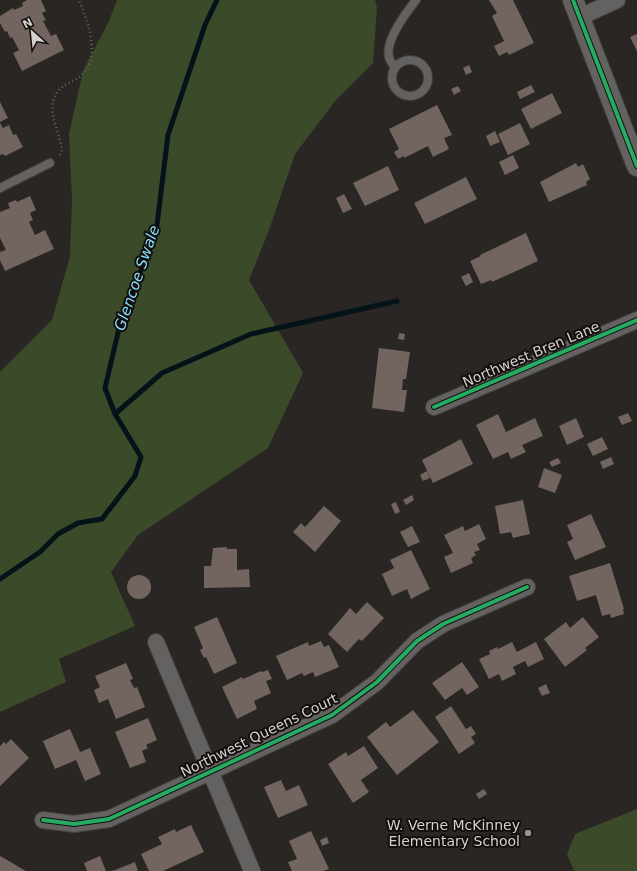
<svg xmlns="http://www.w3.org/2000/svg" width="637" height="871" font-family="'DejaVu Sans',sans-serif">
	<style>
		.green { fill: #3b4a28 }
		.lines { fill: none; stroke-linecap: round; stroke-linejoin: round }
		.stream { stroke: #041319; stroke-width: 5 }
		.building { fill: #72645e }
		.service-casing { stroke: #454140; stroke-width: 10 }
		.minor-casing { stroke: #454140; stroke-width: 18 }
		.tertiary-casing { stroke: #454140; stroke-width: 22 }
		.path { stroke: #656362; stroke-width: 2.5; stroke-dasharray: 1 3; stroke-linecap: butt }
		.service { stroke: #646260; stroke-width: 8 }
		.minor { stroke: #646260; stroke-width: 16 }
		.tertiary { stroke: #646260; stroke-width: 20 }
		.cycleway-casing { stroke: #120f0d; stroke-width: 6 }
		.cycleway { stroke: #26ab63; stroke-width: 4 }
		.poi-dot { fill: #999492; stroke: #120f0d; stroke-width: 1.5 }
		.labels { text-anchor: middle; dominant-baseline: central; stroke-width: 4; stroke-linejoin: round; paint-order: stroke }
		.street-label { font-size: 14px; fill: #d5d0ce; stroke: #120f0d }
		.poi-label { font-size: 14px; fill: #d5d0ce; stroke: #120f0d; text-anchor: end }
		.water-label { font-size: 15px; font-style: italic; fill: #85dffd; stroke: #120f0d }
	</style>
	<rect width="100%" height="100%" fill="#292624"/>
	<!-- green -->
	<path class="green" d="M117,0H375L377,8L373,63L336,100L295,154L269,230L249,280L303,373L268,448L138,535L111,572L135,626L59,659L66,682L0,712V372L52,320L70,256L72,199L69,134L83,71L109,21Z
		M637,809V871H574L567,854L575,834Z"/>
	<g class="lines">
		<!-- stream -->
		<path class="stream" d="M115,414L162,373L251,334L397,301
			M0,579L40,552L58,534L78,523L102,519L135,476L141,457L115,414L105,388L121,320L156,233L168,135L205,25L217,0"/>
	</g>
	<!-- building -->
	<path class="building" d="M27,0H41L46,11L42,13L46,20L43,21L51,36L56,34L64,50L22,71L13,53L19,50L12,37L10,38L7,31L5,32L0,23V16L13,8L14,10L23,6L22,3Z
		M489,0H513L534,43L509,55L507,52L499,56L494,46L504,41L492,16L497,13Z
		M637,34V51L630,37Z
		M469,65L472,72L466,75L463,68Z
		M531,85L535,92L520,99L517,92Z
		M458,86L461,91L454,95L451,89Z
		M552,93L562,113L531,129L521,109Z
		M0,102L8,118L0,122Z
		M437,105L452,135L444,138L449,149L433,157L428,146L404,158V156L398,159L394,152L399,149L389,129Z
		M0,123L3,128L9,125L13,135L16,134L23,147L5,156L3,154L0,155Z
		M520,123L530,144L508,155L498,134Z
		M495,131L500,142L490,146L486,136Z
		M513,155L519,168L505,175L499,162Z
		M576,163L578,167L583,164L590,179L586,182L587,185L549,202L540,182Z
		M388,166L399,190L365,206L353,183Z
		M466,177L477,199L425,224L414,203Z
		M344,194L352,209L343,213L336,198Z
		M30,196L36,210L30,213L33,220L29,222L35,235L45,230L54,249L5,271L0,260V252L6,250L0,238V212L10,208L8,203L16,200L17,202Z
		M526,233L538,261L492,282L491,280L481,284L470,261L481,256L480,255Z
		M469,273L473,282L466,286L461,277Z
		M399,333L405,334L404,340L398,339Z
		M379,348L410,352L406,379H403L402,390H407L404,412L372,408Z
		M628,413L632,421L622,425L618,417Z
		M498,414L506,432L535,418L543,436L522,445L526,452L511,459L508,452L493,459L476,425Z
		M576,418L584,437L567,445L559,426Z
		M602,437L608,449L593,456L587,444Z
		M461,439L473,464L433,483L422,460Z
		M611,457L614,464L603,469L600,462Z
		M558,458L561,463L552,467L549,462Z
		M544,468L562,475L555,493L538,487Z
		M427,471L430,478L423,481L420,475Z
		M412,495L414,500L406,505L403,500Z
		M523,500L530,534L513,538L511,532L500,534L495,506Z
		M396,502L400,512L395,514L391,504Z
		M324,506L341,521L315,552L293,532L301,523L305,527Z
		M591,514L606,547L575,560L567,542L573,539L567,525Z
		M479,524L486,539L477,544L480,550L474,552L476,555L471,558L473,563L451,573L444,557L453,553L444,535L463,526L465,531Z
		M412,526L420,542L408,547L400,532Z
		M227,547V549H237V570L249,569L250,587L204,588V566H211L213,548Z
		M411,550L430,589L411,599L407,589L392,596L382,574L394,568L390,560Z
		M610,563L624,609H623L624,614L611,618L610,614L602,616L596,595L577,601L569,576Z
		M127 587a12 12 0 1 1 24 0a12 12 0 1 1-24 0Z
		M367,602L384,618L362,641L359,639L347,652L328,634L350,608L356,614Z
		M217,617L237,663L214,674L206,657L204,658L200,650L203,648L194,627Z
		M583,617L599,637L585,648L587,650L565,667L544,639L566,622L570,628Z
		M321,641L324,647L329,645L339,667L315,677L313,672L304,676L302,673L287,680L276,656L308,642L309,646Z
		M512,642L517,652L536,642L544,659L528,667L525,661L513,667L516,674L502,681L499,674L489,679L479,659L490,654L489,651L497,647L498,649Z
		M462,662L479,687L467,695L462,688L445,700L432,683Z
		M126,663L133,679L130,680L134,688L137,687L145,707L116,719L108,699L99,703L94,690L100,687L95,676Z
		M268,670L272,679L266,681L271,693L254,701L257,709L237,719L222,687L242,677L243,679L261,671L262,672Z
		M546,684L550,693L542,696L538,688Z
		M451,706L466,729L471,726L476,734L471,737L475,743L459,754L435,717Z
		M413,710L439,742L397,775L367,737L386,722L390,727Z
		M148,718L157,740L146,745L148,748L142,751L146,762L130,768L115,732Z
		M70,729L80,752L90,748L101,774L85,781L76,760L55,769L43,741Z
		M11,739L29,758L0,786V746L4,742L6,744Z
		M364,746L378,768L361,780L369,792L353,803L328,764L346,752L348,756Z
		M281,780L286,791L299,785L308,805L278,818L264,787Z
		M484,789L487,794L479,799L476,794Z
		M191,825L204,852L163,871H149L141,854L162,844L158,837L175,829L176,832Z
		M311,831L329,869L323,871H292L288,862L297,859L289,841Z
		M327,837L329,843L322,846L320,840Z
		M0,856L26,871H0Z
		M100,856L106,871H87L84,863Z
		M135,862L138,871H110L115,870Z"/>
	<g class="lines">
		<defs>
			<path id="service" d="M392 78a18 18 0 1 1 36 0a18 18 0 1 1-36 0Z
				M395,68C393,65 390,61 389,57C385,40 406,13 416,0
				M0,188L50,163"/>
			<path id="minor" d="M580,17L617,0
				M434,407L637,320
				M156,642L252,871
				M43,820L74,824L109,819L332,715L377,682L417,641L443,624L527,587"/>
			<path id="tertiary" d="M573,0L637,166"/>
		</defs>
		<!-- service casing -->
		<use href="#service" class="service-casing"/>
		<!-- minor casing -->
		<use href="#minor" class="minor-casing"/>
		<!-- tertiary casing -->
		<use href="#tertiary" class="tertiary-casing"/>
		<!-- path -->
		<path class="path" d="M60,155L62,150C60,135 50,117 53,102C56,89 65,85 76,79C104,63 88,22 79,0"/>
		<!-- service -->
		<use href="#service" class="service"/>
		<!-- minor -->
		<use href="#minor" class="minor"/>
		<!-- tertiary -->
		<use href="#tertiary" class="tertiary"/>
		<defs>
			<path id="cycleway" d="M573,0L637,166
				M434,407L637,320
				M43,820L74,824L109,819L332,715L377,682L417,641L443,624L527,587"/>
		</defs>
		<!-- cycleway casing -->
		<use href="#cycleway" class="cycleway-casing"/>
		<!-- cycleway -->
		<use href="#cycleway" class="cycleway"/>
	</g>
	<!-- markers -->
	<circle class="poi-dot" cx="528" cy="833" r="4"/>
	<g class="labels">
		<!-- street labels -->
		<g class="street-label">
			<text transform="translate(531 354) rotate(-23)">Northwest Bren Lane</text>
			<text transform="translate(259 735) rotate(-26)">Northwest Queens Court</text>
		</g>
		<!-- poi labels -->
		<g class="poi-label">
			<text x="520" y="825">W. Verne McKinney<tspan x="520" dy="16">Elementary School</tspan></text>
		</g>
		<!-- water labels -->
		<g class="water-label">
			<text transform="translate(137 278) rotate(-71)">Glencoe Swale</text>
		</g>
	</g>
	<!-- north arrow -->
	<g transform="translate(32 32) rotate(333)" stroke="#120f0d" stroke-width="3" paint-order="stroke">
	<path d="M0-3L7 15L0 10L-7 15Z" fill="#d5d0ce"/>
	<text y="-6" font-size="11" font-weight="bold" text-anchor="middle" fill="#d5d0ce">N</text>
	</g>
</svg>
